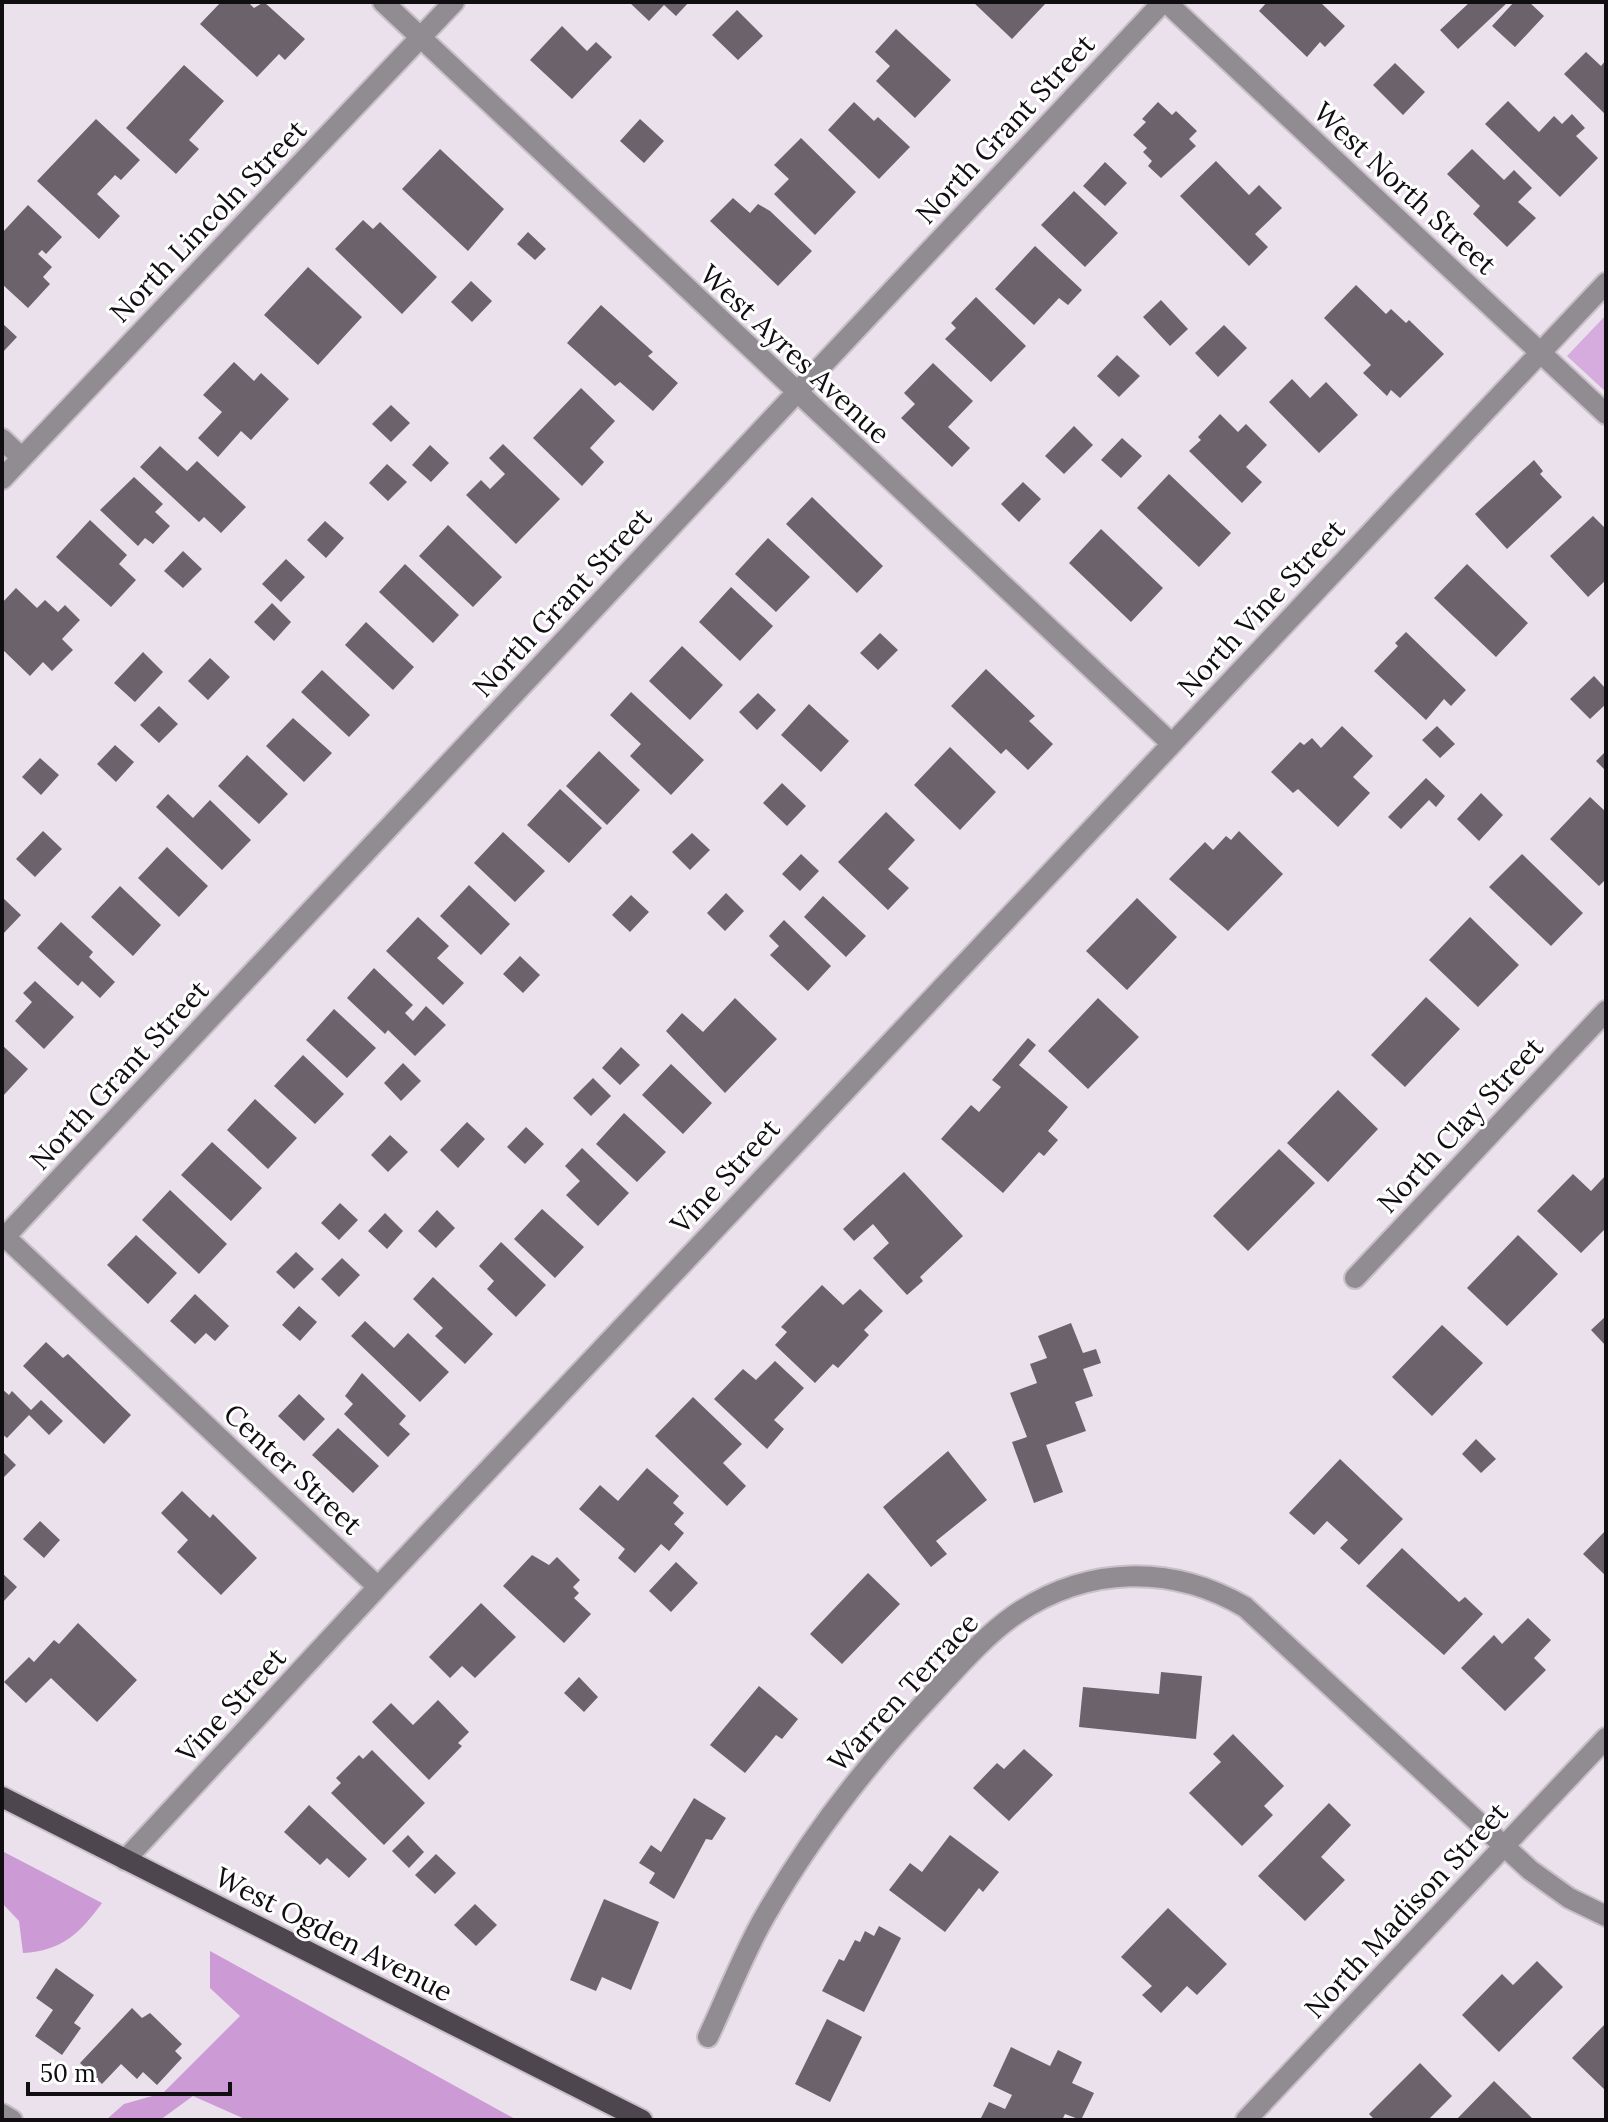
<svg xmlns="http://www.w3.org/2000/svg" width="1608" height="2122" font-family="Lora,serif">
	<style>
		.green { fill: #d5acdd }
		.forest { fill: #cc9ad5 }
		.building { fill: #6b626c }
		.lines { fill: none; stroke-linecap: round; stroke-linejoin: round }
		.street-casing { stroke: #c8bfc9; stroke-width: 24 }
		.primary-casing { stroke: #c8bfc9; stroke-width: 24 }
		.street { stroke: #908c91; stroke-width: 20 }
		.primary { stroke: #4d464e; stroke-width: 20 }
		.labels { text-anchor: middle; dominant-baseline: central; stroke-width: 6; stroke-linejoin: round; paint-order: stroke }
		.street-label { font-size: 28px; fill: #110e12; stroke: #fff }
	</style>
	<rect width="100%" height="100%" fill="#ebe1ec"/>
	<!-- green -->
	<path class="green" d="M1606,315V392L1567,356Z"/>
	<!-- forest -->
	<path class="forest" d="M2,1851L102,1903C80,1933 62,1951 23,1953L19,1921L2,1903Z
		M210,1951L517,2120H247L193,2096L160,2120H106L124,2104L163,2093L240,2016L210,1988Z"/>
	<!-- building -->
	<path class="building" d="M221,2H248L254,8L264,2L305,39L285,60L279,54L257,77L200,24Z
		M629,2H689L676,16L664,5L649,21Z
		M973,2H1043L1045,4L1012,39Z
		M1267,2H1320L1345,26L1325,47L1320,42L1307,57L1259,11Z
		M1470,2H1508L1458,49L1440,30Z
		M1514,2H1529L1544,16L1515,47L1492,26Z
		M737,10L763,36L738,60L712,35Z
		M562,26L587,51L596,42L612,57L572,99L530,60Z
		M896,29L951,80L915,118L876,81L890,66L875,52Z
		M1586,52L1601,66L1606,60V115L1564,74Z
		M1395,63L1425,92L1403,115L1373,85Z
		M184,65L224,101L189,140L199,149L176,174L126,128Z
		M1508,101L1539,132L1554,116L1562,124L1572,114L1585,128L1576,136L1598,158L1560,197L1485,124Z
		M854,102L874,121L878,117L910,147L879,179L828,130Z
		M1158,102L1172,115L1176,111L1197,131L1189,139L1196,146L1161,178L1148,166L1152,161L1143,152L1147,148L1133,135L1146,122L1142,119Z
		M96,119L140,160L121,180L115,175L97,194L120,216L99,239L37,181Z
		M640,119L664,141L644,163L620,141Z
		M801,138L856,192L815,235L774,194L789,179L774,165Z
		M440,149L504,209L468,251L402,189Z
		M1472,149L1504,180L1514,170L1532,188L1518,202L1536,218L1507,247L1473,214L1480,206L1447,174Z
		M1216,161L1249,195L1259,185L1282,208L1255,234L1268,247L1249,266L1180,196Z
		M1105,162L1127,183L1105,206L1083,186Z
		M1074,191L1118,233L1085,267L1041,225Z
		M733,198L750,213L758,204L770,211L812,251L778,286L710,221Z
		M28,205L62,237L46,254L42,250L38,254L52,267L43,277L50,284L28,308L2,284V233Z
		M363,220L373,229L380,222L437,277L402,314L335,249Z
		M528,232L546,249L535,260L517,244Z
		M1035,246L1082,290L1068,305L1059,298L1034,325L995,289Z
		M308,267L362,317L318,365L264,315Z
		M471,281L492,301L472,322L451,302Z
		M1356,285L1386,314L1391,309L1406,323L1409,320L1444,354L1400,398L1391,390L1387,396L1363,373L1371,365L1324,318Z
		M976,297L1026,346L991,382L945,339L956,328L951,323Z
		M1161,300L1188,329L1170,346L1143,317Z
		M601,305L653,352L648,356L678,383L653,411L620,382L615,386L567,343Z
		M2,323L17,337L2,353Z
		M1224,325L1247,348L1218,377L1195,353Z
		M1117,355L1140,376L1119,397L1097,376Z
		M234,362L254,381L261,373L289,399L251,440L241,431L218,457L198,438L222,412L203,395Z
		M933,363L973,401L948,427L970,448L952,467L901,418L915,404L904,393Z
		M1292,379L1310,398L1326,382L1358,415L1319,453L1269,402Z
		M581,388L615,421L590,448L604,462L582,486L533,438Z
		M391,405L410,423L391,442L372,424Z
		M1220,414L1238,432L1246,424L1267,445L1246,467L1262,482L1242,503L1189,451L1201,440L1198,437Z
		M1074,426L1093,445L1064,474L1045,456Z
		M1122,438L1142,456L1121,478L1101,460Z
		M503,444L560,499L516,544L466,495L481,480L490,489L505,474L489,458Z
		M430,445L449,463L431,482L412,465Z
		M160,446L187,471L197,461L246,507L221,533L204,517L199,522L140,467Z
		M1534,460L1543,471L1540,474L1562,497L1507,549L1475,514Z
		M387,464L407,482L388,501L369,483Z
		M1169,474L1231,533L1199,567L1137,508Z
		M134,477L163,504L155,512L170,526L153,544L145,538L138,546L100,510Z
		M1023,482L1041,499L1019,522L1001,504Z
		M812,497L883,566L857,593L786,524Z
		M1593,516L1606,529V580L1588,597L1550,556Z
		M90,520L127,555L119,564L136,580L111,607L56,557Z
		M325,521L344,538L326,558L307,540Z
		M448,525L502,577L473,607L419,556Z
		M1101,529L1163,588L1131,622L1069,563Z
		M768,538L810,577L776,612L735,574Z
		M183,551L202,569L183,588L164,571Z
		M286,559L305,577L281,602L262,584Z
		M405,564L459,615L433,643L379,592Z
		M1467,564L1528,623L1496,657L1434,598Z
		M731,587L773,626L740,661L699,622Z
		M16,588L37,608L45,600L58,612L65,605L80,620L62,639L73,650L52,671L43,662L30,676L2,649V603Z
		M272,603L291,622L274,641L254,622Z
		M366,622L414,667L393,690L345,645Z
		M1406,632L1466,690L1451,706L1444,699L1426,720L1374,671L1398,646L1395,643Z
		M880,633L898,650L878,670L860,653Z
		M682,646L723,685L690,720L649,681Z
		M143,652L163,672L135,702L114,683Z
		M210,658L230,677L208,700L188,681Z
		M986,669L1035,716L1029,721L1053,744L1028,770L1006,749L1001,754L951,706Z
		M322,670L370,715L349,737L301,692Z
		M1594,676L1606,689V704L1590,719L1570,699Z
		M631,692L704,760L671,795L630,756L641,744L610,715Z
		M758,693L776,710L757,730L739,712Z
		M809,704L849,741L821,772L781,735Z
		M159,706L178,724L159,743L140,725Z
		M293,718L332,753L304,782L266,746Z
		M1342,726L1373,756L1353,777L1370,793L1338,827L1298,789L1293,793L1271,772L1300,742L1304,745L1312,738L1321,748Z
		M1437,726L1455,744L1440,758L1422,740Z
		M115,745L134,762L116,782L97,764Z
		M950,747L996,792L960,830L914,785Z
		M599,751L640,790L607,825L566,786Z
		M1606,751V771L1596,761Z
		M247,755L288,794L259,824L218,786Z
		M40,758L59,775L41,795L22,777Z
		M1426,778L1445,796L1436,807L1429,800L1401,829L1388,817Z
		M782,783L806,806L787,826L763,803Z
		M560,789L602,828L569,863L527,825Z
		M1481,793L1503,815L1479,841L1457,819Z
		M168,794L193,818L210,800L251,840L222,870L156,807Z
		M1590,797L1606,812V879L1599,886L1550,839Z
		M886,812L915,840L888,869L909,888L888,910L838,862Z
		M43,831L62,849L35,877L16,859Z
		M1239,831L1283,874L1228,931L1169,879L1205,842L1213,850L1226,836L1231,840Z
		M503,832L545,871L515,902L474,863Z
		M692,833L710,850L690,870L672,852Z
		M167,847L208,886L179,917L138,878Z
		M801,854L819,871L800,891L782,874Z
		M1522,854L1583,913L1551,946L1489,887Z
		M469,885L510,924L481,955L440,916Z
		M120,886L161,925L133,956L91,917Z
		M726,893L744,911L725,931L707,913Z
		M631,895L649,912L630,932L612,915Z
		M823,896L866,936L846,957L804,917Z
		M2,897L21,915L2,935Z
		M1137,898L1177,937L1127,990L1086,951Z
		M418,917L449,946L437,958L464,983L443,1005L386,951Z
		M1470,917L1519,965L1478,1007L1429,960Z
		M784,920L831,966L808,991L770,955L779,946L769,936Z
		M61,922L93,952L89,957L115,982L100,998L82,981L78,986L37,948Z
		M520,956L540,975L523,993L503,974Z
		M374,968L413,1005L405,1013L413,1021L426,1006L446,1025L415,1056L388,1030L385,1034L347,998Z
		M35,981L74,1017L44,1049L15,1021L32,1002L23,993Z
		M1426,997L1460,1029L1405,1087L1371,1055Z
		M735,998L777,1039L725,1093L666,1031L682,1013L703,1032Z
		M1098,998L1139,1037L1088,1089L1048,1051Z
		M334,1009L376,1048L347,1078L306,1040Z
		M1028,1038L1036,1045L1019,1065L1068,1107L1048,1131L1058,1140L1044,1156L1039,1152L1003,1193L941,1139L971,1105L979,1112L1001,1087L992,1080Z
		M2,1045L28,1069L2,1097Z
		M621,1047L640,1065L620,1085L602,1068Z
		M303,1055L344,1094L315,1124L274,1086Z
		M403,1063L421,1081L401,1101L384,1083Z
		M671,1064L712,1103L683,1134L642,1095Z
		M593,1078L611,1096L591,1116L573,1098Z
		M1338,1090L1378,1129L1328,1182L1287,1143Z
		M255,1099L297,1138L268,1169L227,1130Z
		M624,1113L666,1152L637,1182L596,1144Z
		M467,1122L485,1139L458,1168L440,1150Z
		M526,1127L544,1144L525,1164L507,1147Z
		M390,1135L408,1152L388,1172L371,1155Z
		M212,1142L262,1188L231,1221L181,1175Z
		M582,1148L629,1193L598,1226L566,1195L580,1181L565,1166Z
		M1279,1149L1315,1183L1248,1251L1213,1216Z
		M904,1172L963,1236L920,1277L923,1281L907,1295L873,1258L889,1243L873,1224L854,1241L843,1229Z
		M1573,1174L1591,1191L1606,1175V1228L1581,1253L1537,1211Z
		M170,1190L227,1244L199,1274L142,1220Z
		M340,1203L358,1220L339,1240L321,1223Z
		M542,1209L584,1247L555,1278L514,1239Z
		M437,1210L455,1228L436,1248L418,1231Z
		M385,1213L403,1231L387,1249L368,1231Z
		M136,1235L177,1273L148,1304L107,1265Z
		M1518,1235L1558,1274L1507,1326L1467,1288Z
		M501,1242L546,1285L516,1317L487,1289L494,1281L479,1266Z
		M296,1252L314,1269L294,1289L276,1272Z
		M342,1258L360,1275L339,1297L321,1279Z
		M433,1277L493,1334L465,1364L435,1336L443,1328L413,1299Z
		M822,1285L843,1305L860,1289L883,1311L864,1330L869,1335L838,1368L833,1364L815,1383L775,1345L787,1332L781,1327Z
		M195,1294L229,1326L215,1341L206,1333L195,1344L170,1321Z
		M299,1306L317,1322L300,1341L282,1325Z
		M1606,1316V1346L1591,1330Z
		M365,1321L394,1348L408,1333L449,1372L420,1402L351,1336Z
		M1071,1323L1083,1353L1096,1349L1101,1363L1083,1369L1093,1396L1075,1402L1086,1431L1046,1445L1063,1492L1034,1503L1012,1442L1027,1437L1010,1393L1037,1383L1030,1364L1047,1358L1038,1336Z
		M1442,1325L1483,1363L1432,1416L1392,1377Z
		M46,1342L63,1358L68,1354L131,1415L104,1444L23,1366Z
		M775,1361L804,1388L774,1420L784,1429L767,1449L714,1399L743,1369L756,1380Z
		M362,1373L406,1416L399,1424L410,1434L388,1457L344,1414L353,1404L345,1396Z
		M2,1389L9,1395L12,1391L31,1410L41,1400L63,1421L49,1435L29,1415L7,1438L2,1434Z
		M299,1394L325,1419L304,1441L278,1416Z
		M693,1397L742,1444L723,1463L746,1486L727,1506L655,1436Z
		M338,1428L379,1466L353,1493L312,1455Z
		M1476,1439L1496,1459L1481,1473L1462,1454Z
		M2,1451L16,1465L2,1479Z
		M948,1451L987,1500L936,1541L947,1554L931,1567L883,1507Z
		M1340,1459L1403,1519L1359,1565L1340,1548L1348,1540L1327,1521L1314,1535L1289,1513Z
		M647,1468L679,1496L673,1503L684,1513L674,1524L684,1533L669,1551L661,1544L635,1573L618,1558L625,1549L579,1509L600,1485L618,1501Z
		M182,1491L210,1518L213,1514L257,1558L221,1595L177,1552L188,1540L161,1513Z
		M40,1521L60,1540L44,1558L23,1539Z
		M1606,1530V1576L1583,1554Z
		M1402,1548L1459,1602L1465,1597L1483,1614L1444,1655L1366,1586Z
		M532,1555L549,1565L557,1557L580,1580L573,1587L579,1593L574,1598L591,1614L564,1643L503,1586Z
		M676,1562L698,1583L671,1612L649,1591Z
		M2,1573L17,1587L2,1603Z
		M868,1573L900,1604L842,1664L810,1634Z
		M481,1603L516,1637L475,1678L462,1666L450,1678L429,1657Z
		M1528,1618L1551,1640L1534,1658L1546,1670L1505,1711L1461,1668L1494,1635L1502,1644Z
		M78,1623L137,1680L97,1722L51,1678L26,1703L4,1682L29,1657L34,1662L54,1640L59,1644Z
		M1161,1672L1202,1676L1196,1739L1079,1727L1083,1687L1159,1694Z
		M579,1677L598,1697L584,1712L564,1693Z
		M759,1686L798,1719L782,1739L776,1735L745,1773L710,1745Z
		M438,1700L469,1732L458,1743L462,1746L429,1780L372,1722L391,1703L413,1725Z
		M1233,1734L1284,1786L1264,1806L1273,1815L1242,1846L1189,1793L1221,1762L1213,1754Z
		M1024,1749L1053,1775L1009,1821L973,1788L997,1763L1004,1769Z
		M372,1750L425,1803L384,1845L331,1793L341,1783L336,1778L359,1755L363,1759Z
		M694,1798L726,1818L712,1840L706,1839L674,1899L649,1883L655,1873L639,1863L651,1845L661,1852Z
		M1329,1803L1351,1825L1321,1857L1345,1880L1305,1921L1258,1876Z
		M309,1805L367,1859L349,1878L327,1858L320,1865L284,1832Z
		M408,1835L424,1852L409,1868L392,1851Z
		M950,1835L999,1872L983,1892L979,1888L945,1932L889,1890L910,1863L922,1872Z
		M436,1854L456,1873L435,1894L415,1875Z
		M604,1899L659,1922L631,1990L602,1977L596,1991L570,1980Z
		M475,1904L497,1925L476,1946L454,1925Z
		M1168,1908L1227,1964L1197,1995L1187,1986L1161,2013L1142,1995L1152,1986L1121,1957Z
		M879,1926L901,1938L864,2012L822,1991L839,1959L844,1961L855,1940L860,1942L865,1931L874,1936Z
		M1537,1961L1563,1987L1499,2052L1462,2015L1502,1974L1513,1985Z
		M56,1968L94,1995L74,2023L81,2028L62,2055L35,2036L53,2010L36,1998Z
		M132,2008L142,2018L150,2013L182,2044L175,2051L182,2058L157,2085L143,2072L137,2079L121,2064L102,2084L80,2063Z
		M827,2019L862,2037L830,2102L795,2084Z
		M1606,2023V2091L1572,2058Z
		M1011,2047L1050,2066L1058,2050L1082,2062L1072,2083L1094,2093L1081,2120L1065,2114L1062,2120H980L989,2102L1005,2109L1012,2095L993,2086Z
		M1420,2063L1452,2096L1428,2120H1375L1369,2114Z
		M1494,2081L1534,2120H1456Z"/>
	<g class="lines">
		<defs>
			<path id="street" d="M383,2L1172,744
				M1166,2L1606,414
				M2,439L22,458
				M2,479L454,2
				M2,1234L378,1587L1606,283
				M2,1240L1163,2
				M1355,1278L1606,1011
				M125,1860L378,1587
				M708,2037C727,1997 743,1954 765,1916C810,1837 867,1764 929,1698C956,1669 983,1637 1016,1614C1087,1566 1171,1564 1245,1607L1530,1870L1569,1898L1606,1916
				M2,2114L12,2120
				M1246,2120L1606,1738"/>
			<path id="primary" d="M2,1797L642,2120"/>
		</defs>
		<!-- street casing -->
		<use href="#street" class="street-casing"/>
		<!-- primary casing -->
		<use href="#primary" class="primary-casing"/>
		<!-- street -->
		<use href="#street" class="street"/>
		<!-- primary -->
		<use href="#primary" class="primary"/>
	</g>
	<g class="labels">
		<!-- street labels -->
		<g class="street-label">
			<text transform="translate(1005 129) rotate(-47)">North Grant Street</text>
			<text transform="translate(1405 188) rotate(43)">West North Street</text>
			<text transform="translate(208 221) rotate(-46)">North Lincoln Street</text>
			<text transform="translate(795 354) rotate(43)">West Ayres Avenue</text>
			<text transform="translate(562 602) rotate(-47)">North Grant Street</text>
			<text transform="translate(1261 608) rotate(-47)">North Vine Street</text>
			<text transform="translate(119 1075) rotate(-47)">North Grant Street</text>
			<text transform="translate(1460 1125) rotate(-47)">North Clay Street</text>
			<text transform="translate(725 1176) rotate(-47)">Vine Street</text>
			<text transform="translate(293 1469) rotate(43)">Center Street</text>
			<text transform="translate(903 1692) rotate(-47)">Warren Terrace</text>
			<text transform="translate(231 1705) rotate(-47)">Vine Street</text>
			<text transform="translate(1406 1910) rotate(-47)">North Madison Street</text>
			<text transform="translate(334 1934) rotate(27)">West Ogden Avenue</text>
		</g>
	</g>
	<!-- border -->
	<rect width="1608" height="2122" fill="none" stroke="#110e12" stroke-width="8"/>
	<!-- scale -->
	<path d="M28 2082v12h202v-12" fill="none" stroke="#110e12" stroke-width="4"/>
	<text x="40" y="2082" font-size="24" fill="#110e12" stroke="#ffffff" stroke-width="6" paint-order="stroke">50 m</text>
</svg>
